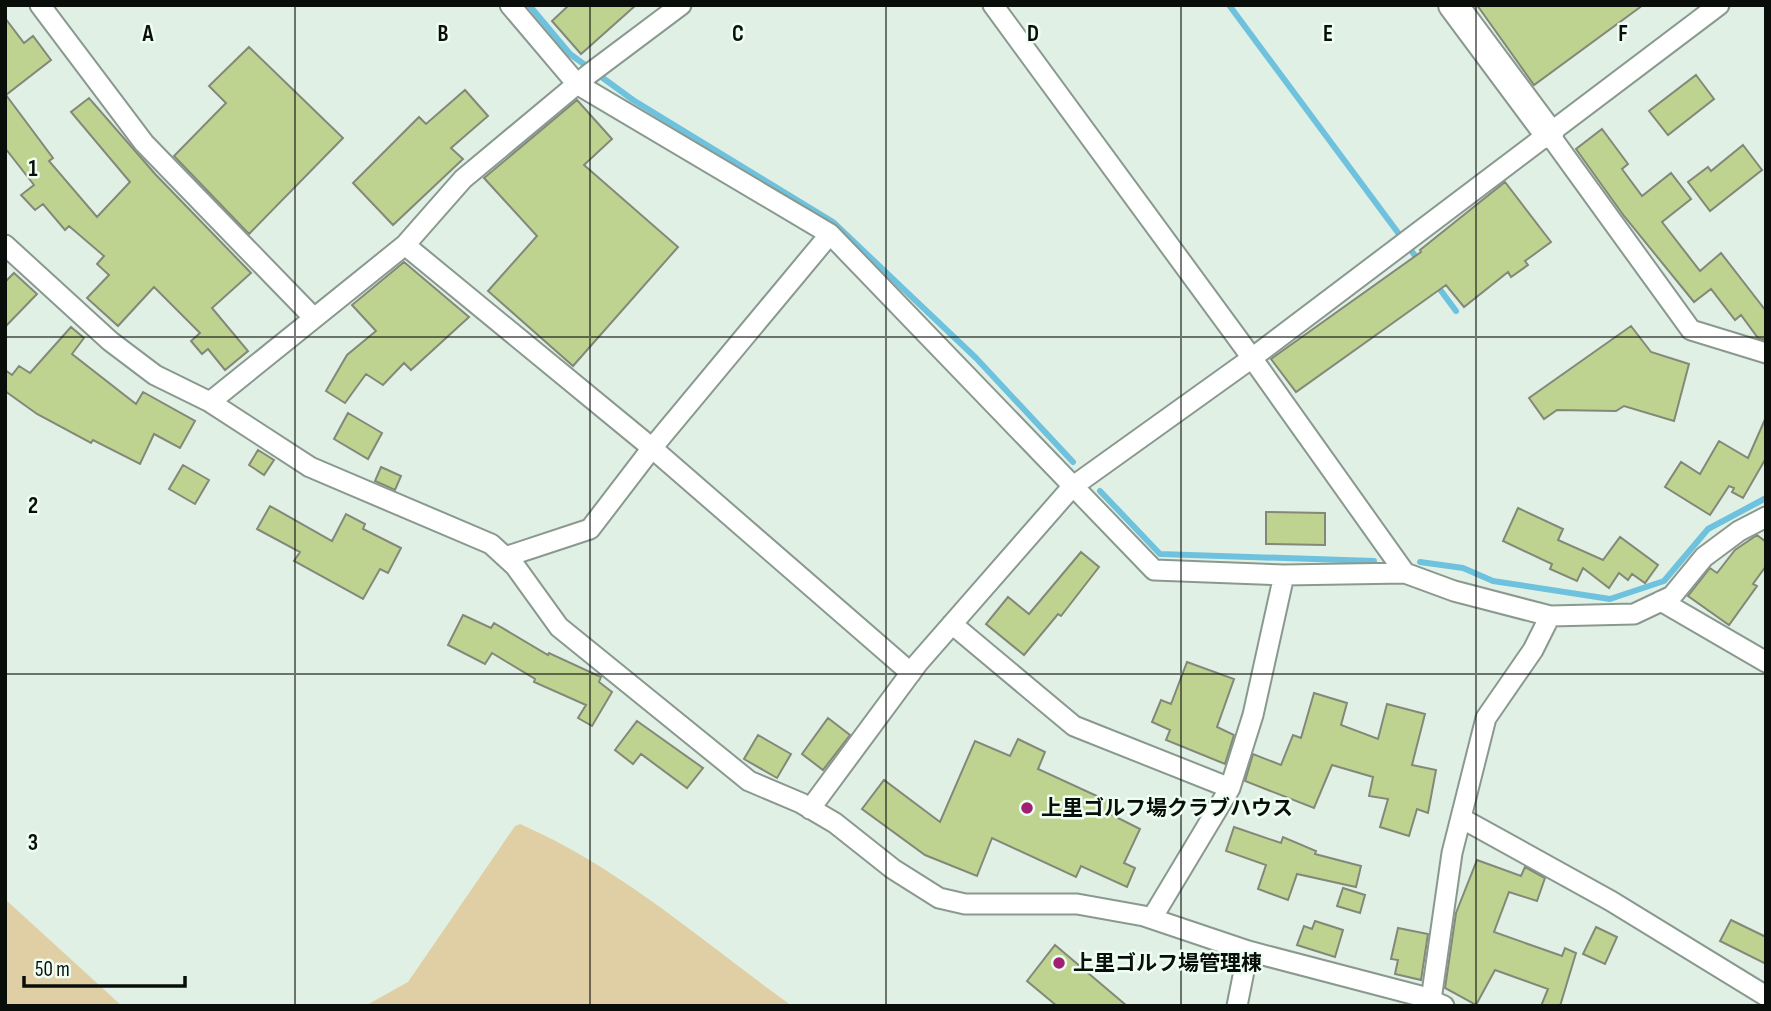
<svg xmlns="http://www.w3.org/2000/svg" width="1771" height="1011" font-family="'Sofia Sans Condensed','Noto Sans JP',sans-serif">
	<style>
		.green { fill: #e0cfa5 }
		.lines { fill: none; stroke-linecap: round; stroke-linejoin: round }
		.stream { stroke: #6fc2de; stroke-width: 6 }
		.building { fill: #bfd390; stroke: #838879; stroke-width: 2 }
		.street-casing { stroke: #8a998f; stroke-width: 23 }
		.secondary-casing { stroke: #8a998f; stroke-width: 32 }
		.street { stroke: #fff; stroke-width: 19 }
		.secondary { stroke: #fff; stroke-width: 28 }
		.grid { fill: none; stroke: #090e0b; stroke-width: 2; stroke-opacity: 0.55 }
		.poi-dot { fill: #a12072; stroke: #eefef3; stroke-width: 2.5 }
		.labels { text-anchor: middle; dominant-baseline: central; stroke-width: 5; stroke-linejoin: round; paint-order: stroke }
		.poi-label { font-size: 21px; font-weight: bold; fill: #090e0b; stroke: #eefef3; text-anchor: start }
		.grid-label { font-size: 23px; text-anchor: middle; font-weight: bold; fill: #090e0b; stroke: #eefef3; stroke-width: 5; stroke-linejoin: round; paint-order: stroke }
	</style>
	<rect width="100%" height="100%" fill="#e1f0e5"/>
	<!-- green -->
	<path class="green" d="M520,824C621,868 703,942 792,1006H365L408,982L515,826Z
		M5,899L122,1006H5Z"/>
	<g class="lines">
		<!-- stream -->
		<path class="stream" d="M529,5L570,54L633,100L833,222L976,358L1073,462
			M1229,5L1419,261
			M1436,284L1456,311
			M1100,491L1160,554L1374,561
			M1420,562L1463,568L1493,581L1610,599L1664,581L1708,529L1766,498"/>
	</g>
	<!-- building -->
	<path class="building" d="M569,5H636L581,54L552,21Z
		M1477,5H1643L1534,85Z
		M5,18L24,43L33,36L51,60L6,95L53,158L49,161L97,217L130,182L71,112L89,98L156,175L251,273L212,308L248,351L225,370L208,349L202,354L191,341L200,333L154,287L118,326L87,298L109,275L97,264L104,256L69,226L65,230L43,204L35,210L21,195L34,185L5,148Z
		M249,47L343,138L249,234L174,156L226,103L209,86Z
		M1696,75L1714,99L1668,135L1649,111Z
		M465,90L488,116L451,148L463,159L393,225L353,183L419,117L426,124Z
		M577,100L612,139L584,165L678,247L573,366L488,291L537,236L484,178Z
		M1602,129L1628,164L1622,169L1642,196L1671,173L1691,199L1662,222L1700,271L1721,253L1766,311V340L1758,338L1741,315L1735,320L1711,289L1694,302L1624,216L1576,149Z
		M1743,145L1762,170L1710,211L1688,182L1708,167L1711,171Z
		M1505,182L1551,242L1525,261L1528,265L1511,277L1508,272L1464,307L1446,285L1296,392L1271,359L1421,252L1420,250Z
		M404,262L469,317L411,370L404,363L383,385L366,374L345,403L326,391L347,355L376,331L352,305Z
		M14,273L37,294L5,327V282Z
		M1631,326L1651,352L1689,364L1674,421L1624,406L1616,411L1557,410L1544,419L1529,398Z
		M71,327L84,338L72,354L136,404L143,392L195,421L180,448L154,434L140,464L93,440L91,443L37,414L5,391V370L12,375L19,366L30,373Z
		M348,413L382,433L368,459L334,439Z
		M1766,417V458L1743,498L1732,492L1734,488L1729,486L1710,515L1665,487L1681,462L1700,474L1719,441L1748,458Z
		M258,450L274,460L264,475L249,465Z
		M183,465L209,480L195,504L169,489Z
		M381,467L401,476L395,490L375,481Z
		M270,506L332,541L346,514L365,524L363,529L401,548L388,573L380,569L363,599L294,561L300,552L257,529Z
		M1518,508L1563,529L1558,540L1603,560L1620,537L1658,565L1645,583L1632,574L1628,580L1619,573L1609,588L1583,568L1577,581L1550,569L1552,564L1503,541Z
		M1266,512L1325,513V545L1266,544Z
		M1757,535L1766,542V566L1753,584L1757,586L1729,625L1688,596L1710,568L1717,573L1735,550Z
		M1081,552L1099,567L1061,616L1058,614L1024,655L986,624L1008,597L1029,614Z
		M463,615L491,628L494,623L548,655L549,653L601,677L599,682L612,692L592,726L578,718L586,705L534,682L535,679L492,653L485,664L448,645Z
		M1187,662L1234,679L1217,727L1234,735L1225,764L1166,740L1170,730L1152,722L1161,700L1171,704Z
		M1314,693L1347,703L1341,725L1378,739L1387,704L1425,714L1412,765L1436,770L1428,813L1417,809L1409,836L1380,827L1388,799L1369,796L1373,777L1332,765L1314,808L1245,781L1253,754L1281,765L1293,735L1301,738Z
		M828,718L850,735L823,770L802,754Z
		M637,721L703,768L687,788L641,754L633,764L615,750Z
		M758,735L791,754L777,778L744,759Z
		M1018,739L1045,752L1038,769L1110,802L1106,812L1140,829L1124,863L1135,868L1127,887L1081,866L1076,877L992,838L977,876L925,855L862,809L884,780L940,822L975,741L1010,756Z
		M1234,827L1281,843L1283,837L1316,851L1315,854L1361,866L1356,887L1297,874L1288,900L1258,889L1266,865L1226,851Z
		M1477,860L1521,876L1525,867L1545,878L1537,901L1509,892L1494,932L1562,956L1565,948L1576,953L1560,1006H1541L1548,989L1495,970L1476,1005L1445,988L1456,913Z
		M1343,888L1365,895L1360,913L1337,906Z
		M1731,920L1766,937V964L1720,941Z
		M1315,921L1343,930L1335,957L1297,945L1304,926L1312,929Z
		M1596,927L1617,937L1605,964L1583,954Z
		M1398,928L1428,934L1421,980L1395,974L1398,960L1391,959Z
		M1055,945L1127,1006H1057L1027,981Z"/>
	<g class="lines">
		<defs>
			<path id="street" d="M40,5L144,143L314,318
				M510,5L577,84L830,234L1154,570L1284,575L1405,573L1454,591L1550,616L1634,614L1672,596L1704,557L1739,531L1766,517
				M993,5L1252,358L1405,573
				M1549,134L1691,330L1766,353
				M5,245L110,341L155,375L210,402L310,467L491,544L515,566L559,627L749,781L801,803L835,823L893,869L939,898L965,904H1077L1144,916L1248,951L1424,997L1444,1006
				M405,245L652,448L911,673
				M210,402L405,245L463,179L589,74L681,5
				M505,557L590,529L652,448L830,234
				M1661,601L1766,662
				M952,624L1074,726L1230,788
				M810,809L918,663L1072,487L1252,358L1719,5
				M1461,818L1611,901L1766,996
				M1152,918L1230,788L1253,715L1284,575
				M1431,1000L1452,853L1486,718L1533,650L1550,616
				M1237,1006L1248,951"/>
			<path id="secondary" d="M1453,5L1549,134"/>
		</defs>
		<!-- street casing -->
		<use href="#street" class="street-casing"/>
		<!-- secondary casing -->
		<use href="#secondary" class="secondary-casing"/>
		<!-- street -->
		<use href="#street" class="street"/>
		<!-- secondary -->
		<use href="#secondary" class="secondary"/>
	</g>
	<!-- grid -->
	<path class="grid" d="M295,5V1006M590,5V1006M886,5V1006M1181,5V1006M1476,5V1006M5,337H1766M5,674H1766"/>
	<!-- markers -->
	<g class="poi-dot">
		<circle cx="1027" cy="808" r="7"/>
		<circle cx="1059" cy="963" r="7"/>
	</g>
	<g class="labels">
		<!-- poi labels -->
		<g class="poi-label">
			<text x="1041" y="808">上里ゴルフ場クラブハウス</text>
			<text x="1073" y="963">上里ゴルフ場管理棟</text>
		</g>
	</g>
	<g class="grid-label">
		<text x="148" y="41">A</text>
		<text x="443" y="41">B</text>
		<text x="738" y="41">C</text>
		<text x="1033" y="41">D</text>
		<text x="1328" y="41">E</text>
		<text x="1623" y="41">F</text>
		<text x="33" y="176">1</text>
		<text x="33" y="513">2</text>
		<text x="33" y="850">3</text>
	</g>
	<!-- border -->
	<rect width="1771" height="1011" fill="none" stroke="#090e0b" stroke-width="14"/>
	<!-- scale -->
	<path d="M24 976v10h161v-10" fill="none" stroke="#090e0b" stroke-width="3.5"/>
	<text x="35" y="976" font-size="21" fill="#090e0b" stroke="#eefef3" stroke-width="5" paint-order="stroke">50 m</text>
</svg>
